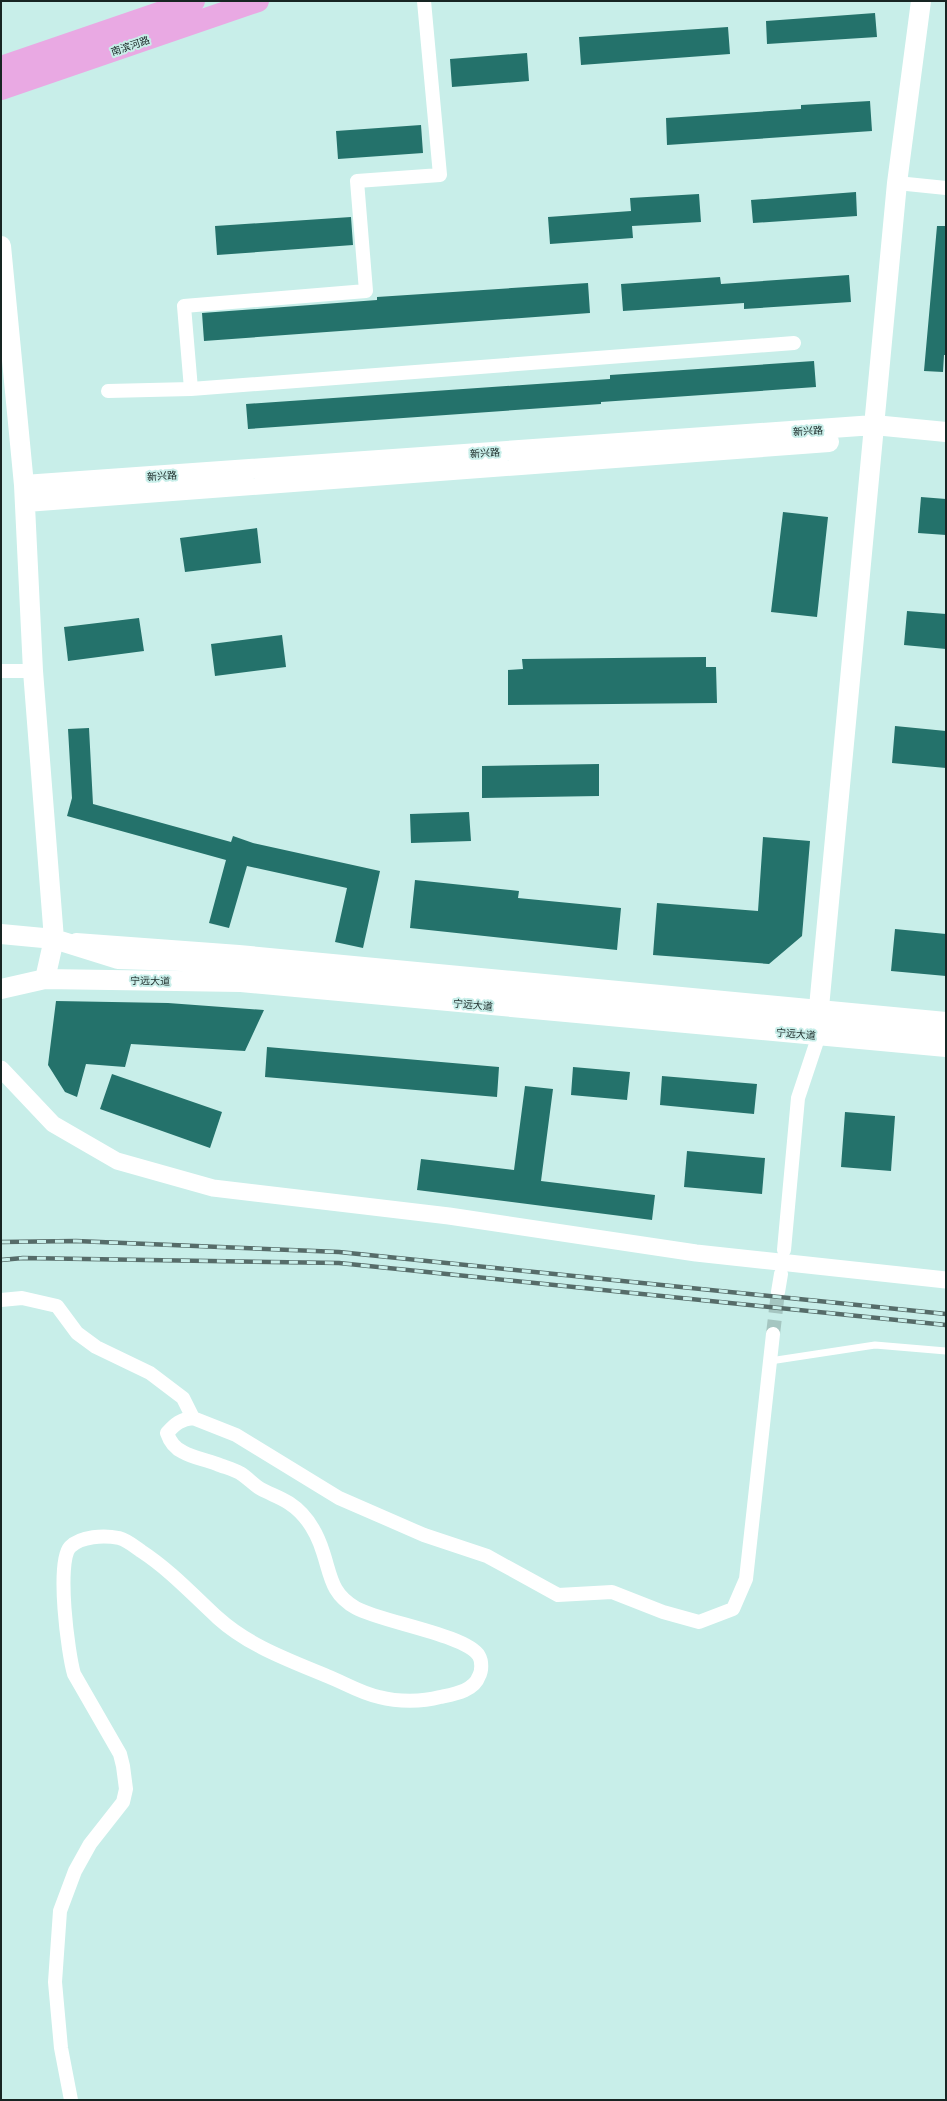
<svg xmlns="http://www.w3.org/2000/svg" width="947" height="2101" font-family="Literata,'Noto Sans SC',serif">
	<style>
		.building { fill: #24726b }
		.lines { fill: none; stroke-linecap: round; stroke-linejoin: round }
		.minor-tunnel { stroke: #a5c6c1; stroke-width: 14; stroke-dasharray: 14 7; stroke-linecap: butt }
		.service { stroke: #fff; stroke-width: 7 }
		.minor { stroke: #fff; stroke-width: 14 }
		.tertiary { stroke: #fff; stroke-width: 17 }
		.secondary { stroke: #fff; stroke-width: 20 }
		.primary { stroke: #e9a9e3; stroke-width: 22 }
		.rail-casing { stroke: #566c69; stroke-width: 4.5 }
		.rail { stroke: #c8eee9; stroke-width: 3; stroke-dasharray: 9; stroke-linecap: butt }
		.labels { text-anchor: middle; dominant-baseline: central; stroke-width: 4; stroke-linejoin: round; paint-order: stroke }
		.street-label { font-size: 10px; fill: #172523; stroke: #c8eee9 }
	</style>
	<rect width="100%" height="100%" fill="#c8eee9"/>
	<!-- building -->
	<path class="building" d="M875,13L877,37L767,44L766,21Z
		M728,27L730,54L581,65L579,37Z
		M527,53L529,81L452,87L450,59Z
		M870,101L872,131L667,145L666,118L801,109V105Z
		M421,125L423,153L338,159L336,131Z
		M856,192L857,216L753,223L751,200Z
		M699,194L701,222L632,226L633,238L550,244L548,217L631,211L630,198Z
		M351,217L353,245L217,255L215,226Z
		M937,226H946V355H944L943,372L924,371Z
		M849,275L851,302L744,309V303L623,311L621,284L720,277L721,284Z
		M588,283L590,313L204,341L202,313L377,300V297Z
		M814,361L816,387L601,402V404L248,429L246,404L610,379V375Z
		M921,497L946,499V535L918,533Z
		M783,512L828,517L817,617L771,612Z
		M257,528L261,563L185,572L180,538Z
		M907,611L946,614V649L904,645Z
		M139,618L144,651L68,661L64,627Z
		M282,635L286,667L215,676L211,644Z
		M706,657V667H716L717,703L508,705V670L523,669L522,659Z
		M895,726L946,731V768L892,763Z
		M89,728L93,804L231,842L233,836L253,843L380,871L363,948L335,942L347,888L247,866L229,928L209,923L226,860L67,816L72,798L68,729Z
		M599,764V796L482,798V766Z
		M469,812L471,841L411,843L410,814Z
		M763,837L810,841L802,936L769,964L653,955L657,903L758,911Z
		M415,880L519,891L518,898L621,908L617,950L410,928Z
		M895,929L946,934V976L891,971Z
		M56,1001L168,1003L264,1010L245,1051L131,1044L125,1067L86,1064L77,1097L65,1092L48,1065Z
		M267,1047L499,1067L497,1097L265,1077Z
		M573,1067L630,1072L627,1100L571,1095Z
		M112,1074L222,1112L210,1148L100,1109Z
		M662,1076L757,1084L754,1114L660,1105Z
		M525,1086L553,1089L541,1181L655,1195L652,1220L417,1190L421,1159L514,1170Z
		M845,1112L895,1116L891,1171L841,1167Z
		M687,1151L765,1158L762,1194L684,1187Z"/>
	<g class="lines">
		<!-- minor-tunnel -->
		<path class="minor-tunnel" d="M773,1334L778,1292"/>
		<!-- service -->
		<path class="service" d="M770,1361L875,1345L946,1351"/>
		<!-- minor -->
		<path class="minor" d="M897,183L946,188
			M191,389L184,306L366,291L357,181L440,175L424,1
			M108,391L191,389L794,343
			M1,671H33
			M76,940L239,952L946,1019
			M784,1250L798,1098L819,1035
			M778,1292L781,1274
			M1,1300L22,1298L57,1306L77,1333L96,1347L150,1373L183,1398L193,1418
			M71,2100L61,2048L55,1982L60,1911L75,1871L90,1844L123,1802L126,1789L123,1766L120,1754L74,1674C68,1654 56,1562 70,1547C81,1536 104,1535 119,1538C127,1540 134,1546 141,1551C170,1570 193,1595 218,1618C249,1646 289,1660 327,1676C345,1683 360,1693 379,1697C398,1702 422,1702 440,1697C454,1694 474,1691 479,1676C482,1671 482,1661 479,1656C467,1635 381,1622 356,1608C331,1594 331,1576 323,1552C317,1533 306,1514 289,1503C280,1497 270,1494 261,1489C254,1485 248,1478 240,1473C233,1469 224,1467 217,1464C205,1459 193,1458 183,1452C174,1448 170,1442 167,1433C175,1424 181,1419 193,1418L236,1435L339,1498L424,1535L487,1556L558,1595L612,1592L663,1612L699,1622L733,1609L746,1579L773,1334"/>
		<!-- tertiary -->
		<path class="tertiary" d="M1,1069L53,1124L117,1161L213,1188L449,1216L696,1253L946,1280"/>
		<!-- secondary -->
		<path class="secondary" d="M1,246L24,485L33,671L54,939L45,979
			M24,485L874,425L946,432
			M26,502L829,442
			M1,934L54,939L118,959L244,963L547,995L946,1030
			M1,989L45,979L241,982L946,1047
			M819,1035L818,1018L897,183L921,1"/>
		<!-- primary -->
		<path class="primary" d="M1,67L194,1
			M1,89L258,1"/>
		<defs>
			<path id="rail" d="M1,1242L76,1241L339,1252L946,1314
				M1,1260L23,1258L339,1263L946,1325"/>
		</defs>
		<!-- rail casing -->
		<use href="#rail" class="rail-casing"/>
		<!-- rail -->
		<use href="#rail" class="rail"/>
	</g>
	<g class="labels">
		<!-- street labels -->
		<g class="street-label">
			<text transform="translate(130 45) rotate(-19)">南滨河路</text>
			<text transform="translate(808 430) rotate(-4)">新兴路</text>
			<text transform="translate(485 452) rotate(-4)">新兴路</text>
			<text transform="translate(162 475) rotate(-4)">新兴路</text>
			<text transform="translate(150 980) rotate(1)">宁远大道</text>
			<text transform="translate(473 1004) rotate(5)">宁远大道</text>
			<text transform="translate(796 1033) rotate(5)">宁远大道</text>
		</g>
	</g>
	<!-- border -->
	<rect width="947" height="2101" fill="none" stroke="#172523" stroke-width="4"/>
</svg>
